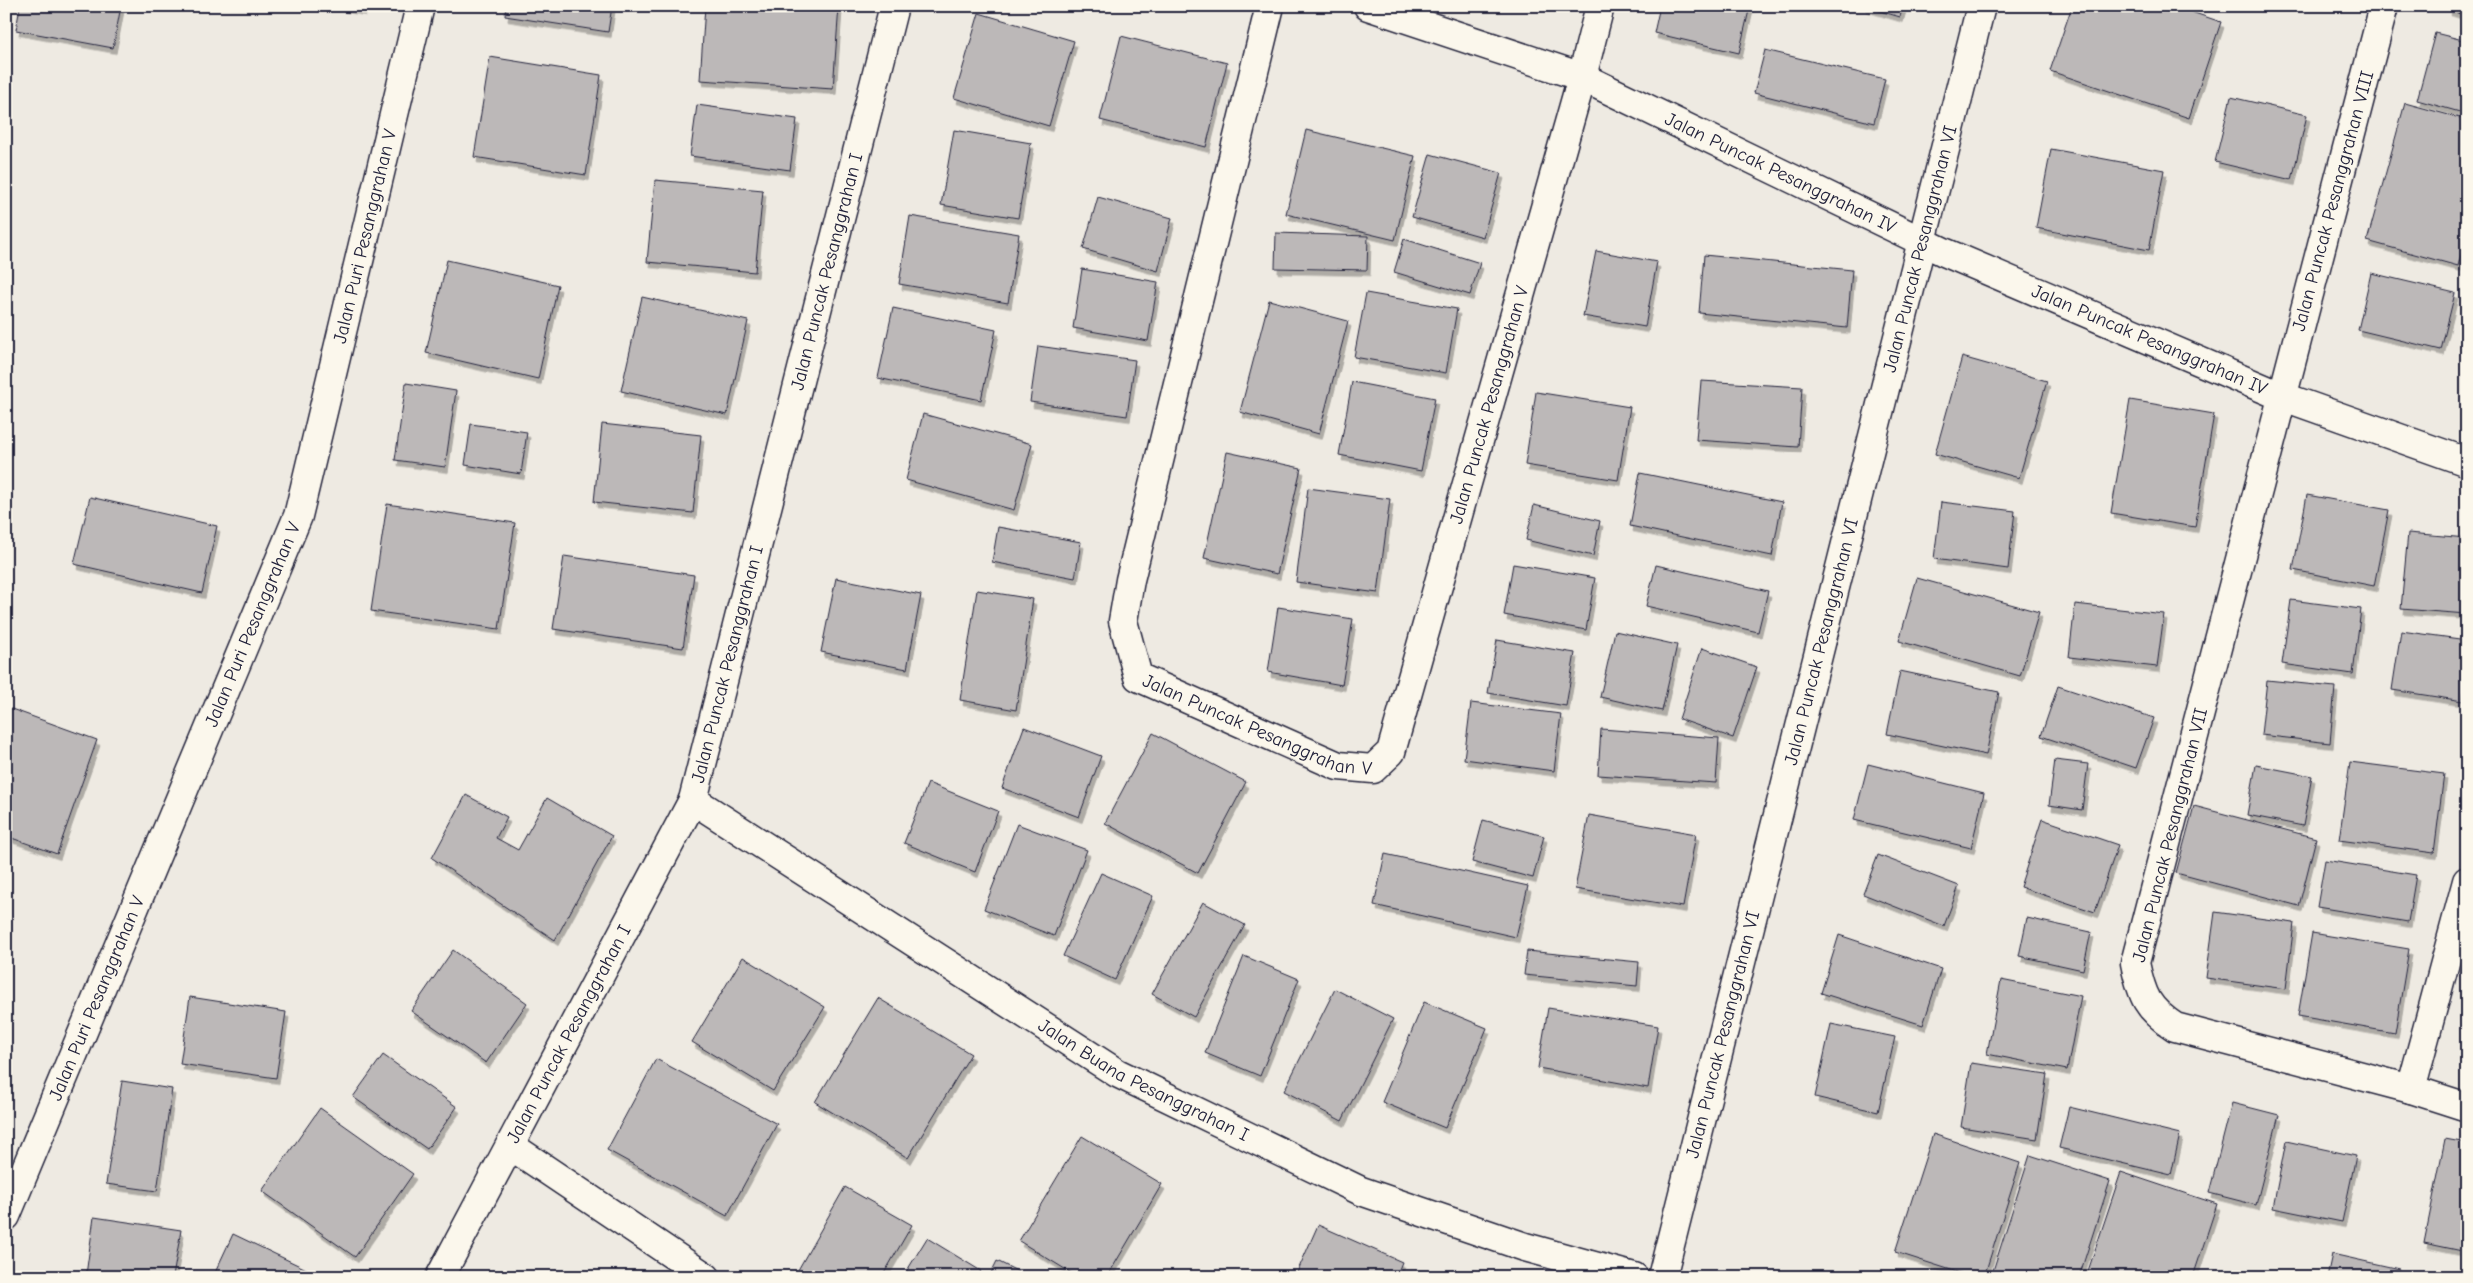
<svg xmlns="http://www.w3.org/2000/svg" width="2473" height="1283" font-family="'Comic Neue',sans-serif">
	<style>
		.building { fill: #bcb8b8; stroke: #22223b; filter: url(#shadow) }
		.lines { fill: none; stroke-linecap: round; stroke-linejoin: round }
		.minor-casing { stroke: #22223b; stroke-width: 31 }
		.minor { stroke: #fbf7ec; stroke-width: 28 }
		.labels { text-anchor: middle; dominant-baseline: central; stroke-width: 4.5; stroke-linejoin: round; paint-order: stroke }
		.street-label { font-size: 19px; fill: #22223b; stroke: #fbf7ec }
	</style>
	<defs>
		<filter id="shadow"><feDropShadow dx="3" dy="5.5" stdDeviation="0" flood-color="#0004"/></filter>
	</defs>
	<rect width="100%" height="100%" fill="#eeeae2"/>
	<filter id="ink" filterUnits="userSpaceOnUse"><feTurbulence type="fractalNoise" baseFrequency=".02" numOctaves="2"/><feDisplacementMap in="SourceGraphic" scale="10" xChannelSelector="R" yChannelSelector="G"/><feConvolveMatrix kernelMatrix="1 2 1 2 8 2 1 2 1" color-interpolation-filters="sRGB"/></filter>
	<g filter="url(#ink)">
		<!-- building -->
		<path class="building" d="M20,6H121L113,48L16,30Z
			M339,6H364L363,10Z
			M506,6H612L608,32L505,16Z
			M705,6H839L833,89L700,80Z
			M1660,6H1750L1739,53L1654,33Z
			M1863,6H1903L1900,17Z
			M2072,6H2174L2221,22L2189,118L2050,71Z
			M2449,6H2467V16L2448,10Z
			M979,13L1074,41L1049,126L954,98Z
			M2435,33L2467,41V114L2417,100Z
			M1121,36L1227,63L1206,147L1100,120Z
			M1765,50L1885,79L1874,123L1754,93Z
			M490,57L601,75L586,175L474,157Z
			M2231,97L2307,115L2292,180L2215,162Z
			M2405,103L2467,120V233L2458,266L2367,241Z
			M697,105L797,119L790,170L690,156Z
			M954,130L1031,143L1018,218L941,205Z
			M1306,130L1415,156L1395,240L1286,214Z
			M2051,149L2164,170L2149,250L2036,228Z
			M1430,154L1501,173L1483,237L1412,217Z
			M655,180L763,190L755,272L647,262Z
			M1098,197L1172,218L1158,271L1083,249Z
			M910,216L1019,234L1008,303L899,284Z
			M1276,233L1368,236L1367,270L1275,268Z
			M1404,239L1480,263L1470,295L1394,272Z
			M1596,251L1657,262L1645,327L1583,316Z
			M1704,255L1852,270L1847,328L1699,313Z
			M447,260L558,285L538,379L426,353Z
			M1082,269L1158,282L1148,341L1073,328Z
			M2371,273L2455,293L2441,350L2358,330Z
			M1366,293L1457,309L1446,373L1354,357Z
			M642,297L748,321L727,415L621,391Z
			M1269,300L1348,321L1319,434L1240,412Z
			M893,308L996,330L981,400L878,378Z
			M1038,346L1135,360L1127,416L1030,402Z
			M1962,357L2047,381L2019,478L1935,454Z
			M1701,381L1802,387L1798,447L1696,440Z
			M1352,382L1435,398L1421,471L1339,455Z
			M406,383L456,391L445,467L395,460Z
			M1536,392L1630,407L1618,480L1525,465Z
			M2130,400L2214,414L2195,527L2111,513Z
			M923,414L1032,444L1014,510L906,480Z
			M471,424L527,432L521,474L465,465Z
			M602,424L701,435L693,513L594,502Z
			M1227,452L1301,468L1277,574L1204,558Z
			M1640,473L1782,502L1772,556L1630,526Z
			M1308,488L1390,499L1378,593L1296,582Z
			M2307,495L2389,510L2374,586L2293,570Z
			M90,497L217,526L202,593L74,564Z
			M1941,502L2015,511L2008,569L1934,559Z
			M387,504L515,523L499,629L371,611Z
			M1534,505L1600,521L1593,556L1526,540Z
			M998,527L1081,542L1075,578L992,562Z
			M2408,533L2467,538V614L2401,609Z
			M564,556L694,575L683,648L553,629Z
			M1513,564L1595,578L1586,630L1504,615Z
			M1656,565L1768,591L1758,632L1646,606Z
			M836,578L921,595L907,669L821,652Z
			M1917,578L2039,612L2020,676L1899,641Z
			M977,590L1033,599L1016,710L960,700Z
			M2291,600L2361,609L2353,674L2282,664Z
			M2075,604L2164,614L2157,667L2069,657Z
			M1278,607L1353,619L1342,685L1268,672Z
			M1615,631L1677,645L1662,711L1600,697Z
			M2401,631L2467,640V673L2463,701L2392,690Z
			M1497,640L1575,653L1566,706L1488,693Z
			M1702,648L1757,667L1733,738L1679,719Z
			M1900,671L1999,692L1986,755L1887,734Z
			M2267,680L2335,687L2330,743L2261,735Z
			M2058,686L2154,718L2136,768L2041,736Z
			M1471,703L1561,714L1554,771L1464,759Z
			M6,707L97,740L57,854L6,836Z
			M1024,727L1101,756L1079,817L1002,788Z
			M1601,729L1719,738L1716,783L1598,775Z
			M1153,733L1246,782L1198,873L1105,823Z
			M2055,760L2088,764L2082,810L2049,805Z
			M2350,762L2444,774L2434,853L2339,840Z
			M1868,764L1984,793L1971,848L1854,820Z
			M2256,765L2312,776L2303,826L2247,815Z
			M928,783L998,811L975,872L904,843Z
			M466,795L507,817L496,838L518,850L547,798L612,836L555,940L432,858Z
			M2194,806L2316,838L2299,906L2176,873Z
			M1589,815L1696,834L1683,907L1575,889Z
			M2042,819L2118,845L2095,912L2020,887Z
			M1483,820L1544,836L1533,878L1472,862Z
			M1017,824L1087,850L1054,936L984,909Z
			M1385,854L1528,886L1516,937L1374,905Z
			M1878,855L1959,886L1944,926L1863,894Z
			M2325,860L2416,875L2408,922L2317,907Z
			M1101,873L1153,896L1115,980L1063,956Z
			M1203,902L1245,925L1194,1017L1152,994Z
			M2215,912L2294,923L2286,989L2206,978Z
			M2027,918L2091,932L2083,970L2019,956Z
			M2312,933L2409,949L2395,1033L2298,1016Z
			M1839,935L1941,969L1923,1025L1821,993Z
			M453,950L527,1003L486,1063L411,1011Z
			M1527,951L1639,962L1637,986L1524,975Z
			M1244,956L1299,979L1260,1076L1205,1053Z
			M743,957L825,1007L773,1091L692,1042Z
			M2001,980L2081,996L2067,1070L1987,1054Z
			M1335,989L1393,1019L1342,1121L1284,1091Z
			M190,997L286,1012L276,1078L180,1064Z
			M878,998L971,1054L908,1158L815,1102Z
			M1424,1002L1487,1028L1445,1128L1382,1102Z
			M1548,1008L1658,1026L1648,1088L1538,1068Z
			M1831,1024L1895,1037L1878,1112L1815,1097Z
			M383,1055L457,1107L427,1149L353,1097Z
			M656,1059L777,1124L727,1216L607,1150Z
			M1971,1063L2047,1074L2037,1139L1961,1127Z
			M122,1081L172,1089L157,1191L106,1184Z
			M2232,1103L2279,1115L2256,1205L2209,1193Z
			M2069,1107L2180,1134L2171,1175L2059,1148Z
			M320,1108L413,1174L355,1257L262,1191Z
			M1933,1134L2020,1163L1984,1277H1973L1895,1252Z
			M1082,1136L1162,1184L1107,1277H1078L1019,1241Z
			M2445,1139L2467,1143V1252L2424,1243Z
			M2286,1141L2356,1156L2342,1222L2273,1208Z
			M2030,1155L2110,1181L2079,1277H1991Z
			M2121,1172L2217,1204L2193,1277H2086Z
			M845,1187L912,1225L882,1277H794Z
			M94,1217L181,1230L173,1277L86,1275Z
			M1318,1225L1402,1262L1396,1277H1295Z
			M233,1234L323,1277H213Z
			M927,1238L981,1271L977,1277H903Z
			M2332,1254L2399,1269L2397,1277H2327Z
			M997,1261L1029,1277H989Z"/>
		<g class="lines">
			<defs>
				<g id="minor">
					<path id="s1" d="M1270,6L1130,580L1123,621L1138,677L1338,766L1373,769L1391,752L1582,77L1600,6"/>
					<path id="s2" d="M1368,6L1582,77L1944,252L2281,396L2467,462"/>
					<path d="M2384,6L2135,963C2142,996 2147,1009 2175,1027L2411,1089L2467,1107"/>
					<path id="s3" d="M693,800L1117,1073L1361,1191L1525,1247L1634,1277"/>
					<path d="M2411,1089L2467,881"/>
					<path d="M511,1146L706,1277"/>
					<path id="s4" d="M6,1216L298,516L420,6"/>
					<path id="s5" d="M440,1277L693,800L894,6"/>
					<path id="s6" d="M1662,1277L1981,6"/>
				</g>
			</defs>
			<!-- minor casing -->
			<use href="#minor" class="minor-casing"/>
			<!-- minor -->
			<use href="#minor" class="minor"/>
		</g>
	</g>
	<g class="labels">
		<!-- street labels -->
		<g class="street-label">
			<text stroke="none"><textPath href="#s2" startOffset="446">Jalan Puncak Pesanggrahan IV</textPath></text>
			<text transform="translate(2333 201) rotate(-75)">Jalan Puncak Pesanggrahan VIII</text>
			<text stroke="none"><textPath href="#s4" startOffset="1046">Jalan Puri Pesanggrahan V</textPath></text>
			<text stroke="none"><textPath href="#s6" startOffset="1060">Jalan Puncak Pesanggrahan VI</textPath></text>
			<text stroke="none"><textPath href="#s5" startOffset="1085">Jalan Puncak Pesanggrahan I</textPath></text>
			<text stroke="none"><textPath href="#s2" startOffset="851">Jalan Puncak Pesanggrahan IV</textPath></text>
			<text stroke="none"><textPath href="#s1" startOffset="1330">Jalan Puncak Pesanggrahan V</textPath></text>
			<text stroke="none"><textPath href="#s4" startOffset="641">Jalan Puri Pesanggrahan V</textPath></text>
			<text stroke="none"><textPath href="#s6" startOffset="655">Jalan Puncak Pesanggrahan VI</textPath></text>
			<text stroke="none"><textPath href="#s5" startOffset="680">Jalan Puncak Pesanggrahan I</textPath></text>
			<text stroke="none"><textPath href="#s1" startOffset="820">Jalan Puncak Pesanggrahan V</textPath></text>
			<text transform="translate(2170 835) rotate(-76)">Jalan Puncak Pesanggrahan VII</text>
			<text stroke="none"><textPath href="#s4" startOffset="236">Jalan Puri Pesanggrahan V</textPath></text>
			<text stroke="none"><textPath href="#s6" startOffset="250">Jalan Puncak Pesanggrahan VI</textPath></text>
			<text stroke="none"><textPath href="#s5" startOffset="275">Jalan Puncak Pesanggrahan I</textPath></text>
			<text stroke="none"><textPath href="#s3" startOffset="531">Jalan Buana Pesanggrahan I</textPath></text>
		</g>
	</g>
	<!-- margin -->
	<rect width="2473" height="1283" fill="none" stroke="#fbf7ec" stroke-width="25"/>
	<rect x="12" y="12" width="2448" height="1258" fill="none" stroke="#22223b" stroke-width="2" filter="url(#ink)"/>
</svg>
